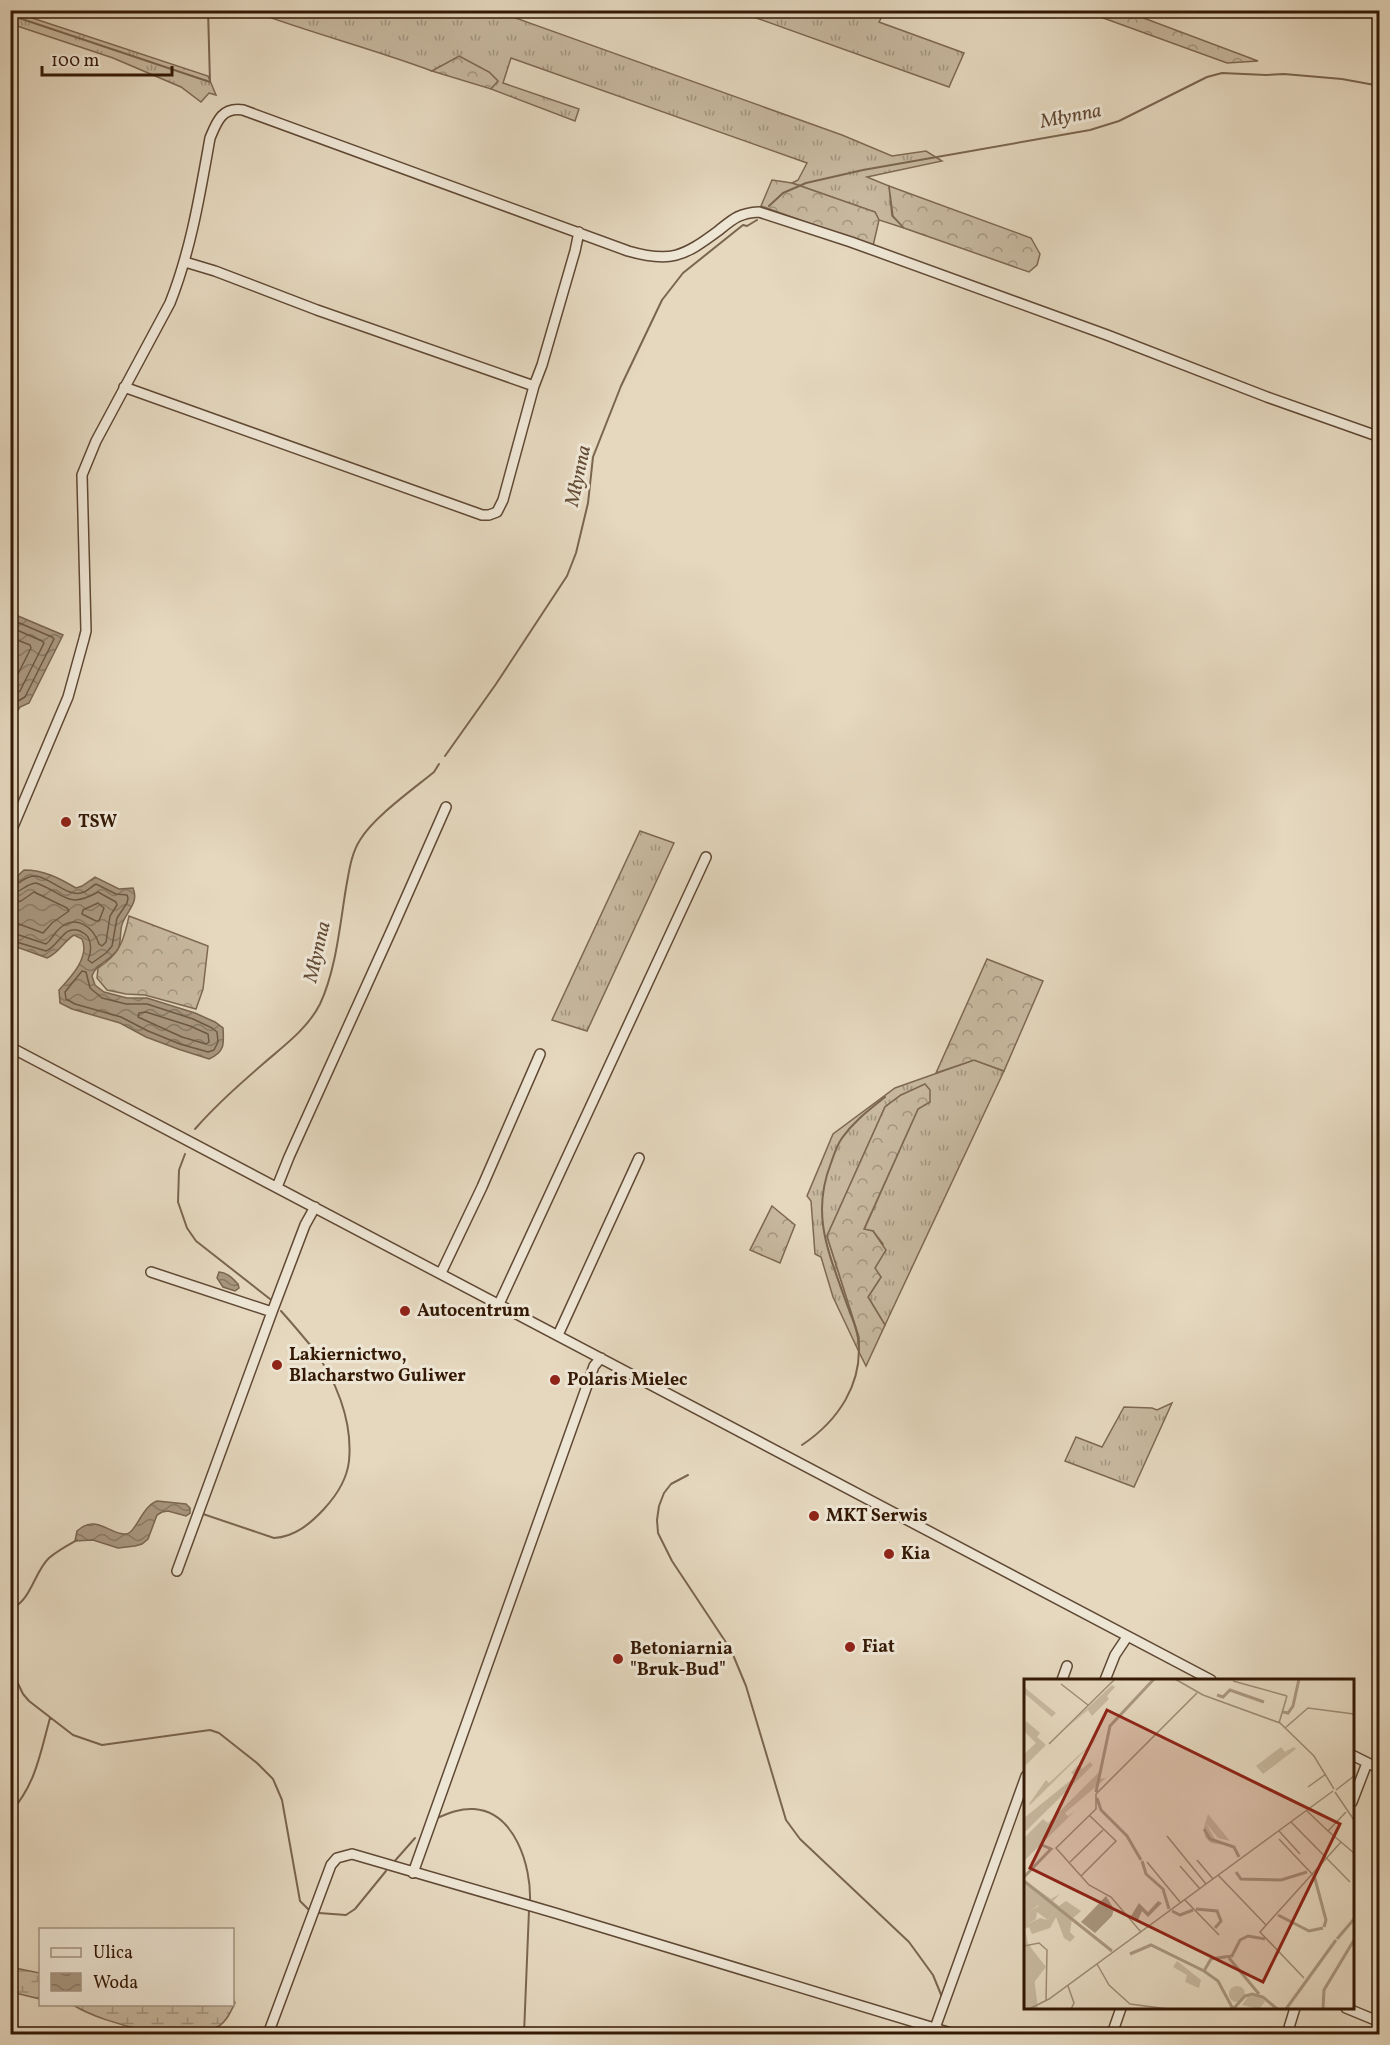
<svg xmlns="http://www.w3.org/2000/svg" width="1390" height="2045" font-family="Vollkorn,serif">
	<style>
		.grass { fill: url(#grass-tufts); stroke: #7e6852; stroke-width: 1.5 }
		.forest { fill: url(#forest-crowns); stroke: #7e6852; stroke-width: 1.5 }
		.wetland { fill: url(#wetland-marsh); stroke: #7e6852; stroke-width: 1.5 }
		.water { fill: url(#water-waves); stroke: #7a654f; stroke-width: 1.5 }
		.lines { fill: none; stroke-linecap: round; stroke-linejoin: round }
		.shore { stroke: #6e5842; stroke-width: 1.5 }
		.stream { stroke: #7a654f; stroke-width: 2 }
		.minor-casing { stroke: #604934; stroke-width: 12 }
		.minor { stroke: #eee6d5; stroke-width: 9 }
		.poi-dot { fill: #8f2418; stroke: #eee6d5; stroke-width: 2 }
		.labels { text-anchor: middle; dominant-baseline: central; stroke-width: 6; stroke-linejoin: round; paint-order: stroke }
		.poi-label { font-size: 18px; font-weight: bold; fill: #341905; stroke: #eee6d5; text-anchor: start }
		.water-label { font-size: 20px; font-style: italic; fill: #634b36; stroke: #eee6d5 }
		.inset-river { fill: none; stroke: #a99780; stroke-width: 3 }
		.inset-road { fill: none; stroke: #9e8c75; stroke-width: 1.5 }
		.view { fill: #8f2418; fill-opacity: 0.15; stroke: #8f2418; stroke-width: 3 }
		.inset-edge { fill: none; stroke: #341905; stroke-width: 3 }
	</style>
	<defs>
		<pattern id="grass-tufts" width="24" height="20" patternUnits="userSpaceOnUse" patternTransform="scale(1.5)"><rect width="24" height="20" fill="#c7b89f"/><path d="M3 7l-1-3M5 7V3M7 7l1-3M15 17l-1-3M17 17v-4M19 17l1-3" fill="none" stroke="#a29580"/></pattern>
		<pattern id="forest-crowns" width="20" height="18" patternUnits="userSpaceOnUse" patternTransform="scale(1.5)"><rect width="20" height="18" fill="#c7b89f"/><path d="M2 6a3 3 0 1 1 6 0M12 15a3 3 0 1 1 6 0" fill="none" stroke="#a29580"/></pattern>
		<pattern id="wetland-marsh" width="20" height="14" patternUnits="userSpaceOnUse" patternTransform="scale(1.5)"><rect width="20" height="14" fill="#c7b89f"/><path d="M1 5h8M5 5V1M11 12h8M15 12V8" fill="none" stroke="#a29580"/></pattern>
		<pattern id="water-waves" width="16" height="10" patternUnits="userSpaceOnUse" patternTransform="scale(1.5)"><rect width="16" height="10" fill="#a99780"/><path d="M0 5q4-4 8 0t8 0" fill="none" stroke="#8a7a67"/></pattern>
	</defs>
	<rect width="100%" height="100%" fill="#e5d8bf"/>
	<filter id="stains"><feTurbulence type="fractalNoise" baseFrequency=".00333" numOctaves="4"/><feColorMatrix values="0 0 0 0 .2 0 0 0 0 .09 0 0 0 0 .02 0 0 0 .5 -.17"/></filter>
	<radialGradient id="worn" r=".72"><stop offset=".6" stop-color="#630" stop-opacity="0"/><stop offset="1" stop-color="#630" stop-opacity=".3"/></radialGradient>
	<!-- grass -->
	<path class="grass" d="M11,11L208,76L216,95L209,93L201,102L181,87L113,58L11,24Z
		M252,11H496L842,135L892,156L926,151L942,161L867,177L889,186L892,216L904,228L879,220L875,212L792,183L798,180L807,163L511,58L503,83L579,109L575,121L491,89L497,80L489,72L459,57L432,71C373,49 311,33 252,11Z
		M737,11H885L879,22L964,53L949,87Z
		M640,831L674,843L587,1031L552,1020Z
		M974,1060L1004,1071L885,1325L868,1297L881,1277L874,1268L883,1244L873,1231L864,1230L918,1109L901,1095L885,1107L827,1236L859,1337V1352L833,1297L821,1257L815,1254L811,1201L807,1196L833,1134L895,1088Z
		M1172,1403L1134,1487L1065,1461L1076,1437L1102,1447L1124,1407L1152,1408L1157,1410Z"/>
	<!-- forest -->
	<path class="forest" d="M1084,11H1125L1258,61L1227,63Z
		M459,56L489,72L498,81L491,89L432,71Z
		M772,180L792,183L875,212L879,220L873,246L761,206Z
		M889,186L1031,238L1040,254L1037,265L1029,272L904,228L893,216Z
		M129,916L208,946L203,989L196,1009L145,995L126,994L107,990L97,978L98,968C120,954 124,940 129,916Z
		M987,959L1043,981L1004,1071L974,1060L936,1073Z
		M925,1084L930,1090V1102L918,1109L864,1229L873,1231L886,1250L875,1268L881,1277L868,1297L885,1325L866,1366L859,1352V1337L827,1236L885,1107L901,1095Z
		M772,1206L795,1225L780,1263L750,1250Z"/>
	<!-- wetland -->
	<path class="wetland" d="M10,1967L40,1973V1999L11,1992Z
		M233,1998L235,2003C231,2011 227,2021 219,2026C184,2045 106,2025 73,2005L186,2004L198,2006L232,2004Z"/>
	<!-- water -->
	<path class="water" d="M11,613L63,635L29,703L20,707L11,721Z
		M24,870C44,870 59,878 76,888L82,886L95,877L119,889L133,888C139,902 128,910 123,922C119,930 122,941 118,949C111,961 96,963 92,976L95,985L104,992L127,998H147L195,1013L215,1022L223,1028C224,1044 225,1052 209,1059L178,1049L146,1037L120,1023L72,1009L60,1003L59,990C71,977 90,957 82,939L74,935C63,942 59,953 47,958L11,945V882Z
		M219,1272C227,1272 233,1279 238,1284L239,1288L235,1291L223,1287L217,1278Z
		M157,1501L186,1504L190,1508V1513L186,1516L168,1511L162,1512L157,1515L148,1539L142,1544L135,1546L118,1548L93,1540L75,1541L77,1531C96,1513 110,1535 126,1534C136,1533 142,1506 157,1501Z"/>
	<g class="lines">
		<!-- shore -->
		<path class="shore" d="M10,619L52,637L54,639L25,697L16,702L10,710
			M10,627L42,641L44,643L20,691L10,697
			M10,637L30,645L31,648L13,684L10,686
			M10,886C21,885 24,875 36,876C51,878 69,899 84,892C89,890 92,886 96,884L116,894L127,895L128,898L127,903L117,918L112,946L106,953L92,963L88,960C91,953 92,945 88,937C85,933 85,934 80,931C64,924 59,946 46,951L10,940
			M10,894C21,893 25,884 36,883C65,893 66,910 98,892L116,902L117,905L110,916L106,942L102,946L99,944C93,926 75,914 59,929C53,934 52,940 46,944L10,932
			M10,903L21,901L34,892L67,908L69,911L52,923L43,933L19,924L10,923
			M98,903L104,908L99,921H96L82,914L83,910Z
			M82,971L86,972L90,988L102,998L126,1004H147L193,1019L212,1028L217,1032L218,1042L214,1050L208,1052L180,1044L148,1031L121,1017L75,1004L66,999L65,992Z
			M146,1012L190,1026L208,1034L209,1042L206,1044L182,1037L138,1017L139,1013Z"/>
		<!-- stream -->
		<path class="stream" d="M10,15L210,82L208,10
			M769,206L783,193L806,183L863,170L1090,130L1119,121L1207,77L1222,73L1266,75L1284,74L1342,79L1380,86
			M445,756L496,684L567,576L576,553L588,503L593,457L621,386L662,300L683,273L743,225L747,226L757,220
			M195,1129C216,1105 240,1084 264,1063C285,1045 308,1028 320,1004C336,970 340,924 346,888C349,872 351,854 360,840C374,817 412,790 434,772L439,764
			M185,1154L179,1170L178,1202L187,1228L196,1241L270,1299
			M802,1445C838,1421 864,1383 858,1338C856,1325 849,1311 845,1299C828,1251 811,1214 831,1163C834,1154 837,1145 842,1138C854,1121 869,1110 885,1097
			M688,1475L671,1484L664,1493L659,1506L657,1520L658,1533L672,1561L731,1650L746,1686L786,1820L800,1839L909,1942L933,1975L942,1997
			M203,1514L274,1538C295,1537 311,1523 324,1509C336,1496 347,1479 349,1461C353,1420 335,1377 311,1346C301,1334 291,1322 281,1311
			M10,1609C31,1602 34,1572 49,1558C57,1551 68,1545 77,1540
			M10,1667L23,1694L29,1701L73,1735L102,1745L210,1730L219,1733L257,1763L273,1779L282,1800L300,1901L308,1909
			M10,1813C36,1784 40,1754 50,1718
			M437,1818C449,1813 461,1808 474,1809C515,1812 531,1866 530,1900
			M393,1863L415,1838
			M319,1913L346,1915L355,1909L386,1871
			M524,2034L529,1910"/>
		<defs>
			<path id="minor" d="M185,262L215,271L317,310L534,386
				M124,387L482,515H489L497,512L503,500L534,386L542,365L575,251L579,232
				M10,834L68,697L84,639L86,631L82,475L96,441L170,303C191,250 200,194 210,138C217,121 222,107 243,110L628,251C670,263 683,257 718,231C733,219 739,213 759,212L851,242L1107,335L1267,397L1380,437
				M10,1047L1211,1680
				M277,1187L289,1157L393,927L446,807
				M151,1272L272,1312
				M441,1273L482,1187L540,1054
				M499,1304L706,857
				M558,1335L639,1158
				M177,1571L272,1312L305,1225L315,1207
				M1062,1680L1067,1666
				M1105,1680L1115,1655L1127,1637
				M1352,1755L1380,1769
				M1352,1802L1367,1763
				M413,1873L594,1366L601,1358
				M1346,2008L1380,2022
				M935,2028L1026,1776
				M268,2034L331,1865L337,1858L352,1854L555,1913L954,2034
				M1112,2034L1121,2008
				M1287,2034L1295,2008"/>
		</defs>
		<!-- minor casing -->
		<use href="#minor" class="minor-casing"/>
		<!-- minor -->
		<use href="#minor" class="minor"/>
	</g>
	<!-- markers -->
	<g class="poi-dot">
		<circle cx="66" cy="822" r="6"/>
		<circle cx="405" cy="1311" r="6"/>
		<circle cx="277" cy="1365" r="6"/>
		<circle cx="555" cy="1380" r="6"/>
		<circle cx="814" cy="1516" r="6"/>
		<circle cx="889" cy="1554" r="6"/>
		<circle cx="850" cy="1647" r="6"/>
		<circle cx="618" cy="1659" r="6"/>
	</g>
	<g class="labels">
		<!-- poi labels -->
		<g class="poi-label">
			<text x="78" y="822">TSW</text>
			<text x="417" y="1311">Autocentrum</text>
			<text x="289" y="1355">Lakiernictwo,<tspan x="289" dy="21">Blacharstwo Guliwer</tspan></text>
			<text x="567" y="1380">Polaris Mielec</text>
			<text x="826" y="1516">MKT Serwis</text>
			<text x="901" y="1554">Kia</text>
			<text x="862" y="1647">Fiat</text>
			<text x="630" y="1649">Betoniarnia<tspan x="630" dy="21">"Bruk-Bud"</tspan></text>
		</g>
		<!-- water labels -->
		<g class="water-label">
			<text transform="translate(1071 117) rotate(-11)">Młynna</text>
			<text transform="translate(579 476) rotate(-78)">Młynna</text>
			<text transform="translate(318 952) rotate(-77)">Młynna</text>
		</g>
	</g>
	<!-- overview -->
	<g transform="translate(1024 1679)">
		<rect width="330" height="330" fill="#e5d8bf"/>
		<path d="M88,6L91,8L83,17L85,20L68,37L64,31L40,51ZM0,8L32,34L28,38L0,14ZM257,68L261,73L270,68L272,70L239,95L232,87ZM66,83L69,86L0,154V139L52,97L47,94L54,86L58,90ZM77,91L75,100L82,99L41,134L44,137L52,131L0,182V159L19,140L24,144ZM184,135L206,162L194,159L182,144L193,164L208,167L187,164L181,158L180,148ZM0,201L27,220L36,215L29,222L35,227L42,222L57,232L48,240L34,228L24,241L13,233L12,240L4,245L5,232L15,227L0,208ZM10,298L14,330H0V316Z" fill="#c7b89f"/>
		<path d="M2,42L16,54L13,58L22,66L1,87L0,75L12,64L0,52ZM83,50L6,126L5,125L22,101L25,104ZM7,207L23,221L5,232L4,245L16,239L24,241L34,228L48,240L46,253L51,258L46,263L40,259L32,238L26,249L8,255L5,248L1,250L4,265L22,288L0,316V208ZM153,282L177,301L175,309L161,303L163,296L149,288ZM205 315a8 8 0 1 1 16 0a8 8 0 1 1-16 0ZM225,316L237,318L241,323L235,330L218,326Z" fill="#c7b89f"/>
		<path d="M82,217L90,230L88,237L71,254L57,243ZM134,222L138,224L124,238L118,232L114,241L107,237L115,224L124,233Z" fill="#a99780"/>
		<path class="inset-river" d="M193,16L199,18L206,11L240,23M259,33L264,34L269,27L275,0M72,113L86,47L130,0M73,119L77,131L103,157L117,181M180,150L186,160L210,168L215,178M118,182L122,195L139,210L145,230M212,193L217,200L257,201L283,193M290,196L302,241L300,248M0,198L27,170L18,166M0,202L88,272M172,230L193,232L197,242L191,249M148,232L156,236L169,231M254,236L285,252L299,249M313,260L330,240M106,275L127,266L180,292L194,302L209,330M205,279L235,315M180,292L187,280L208,277L216,261L224,257L241,260M210,329L221,317L228,315L239,318L253,330M262,330L312,261M299,330L300,311L330,261"/>
		<path class="inset-road" d="M151,0L179,16L256,44L290,77L310,110M209,2L263,17M37,5L64,26M255,44L263,17M261,49L284,29L330,35M25,65L91,0M284,108L302,95M312,111L330,97M311,113L330,141M283,132L304,152M322,133L304,152L330,174M267,143L326,203M255,152L276,175M143,157L182,205M255,160L289,196M173,181L189,200M46,183L79,151M123,183L156,223M156,187L176,210M194,196L242,246M57,197L92,162L65,136M161,221L195,256M117,253L87,218L65,206L32,169L72,130V115L173,14M0,267L15,264L23,271L22,322M73,285L85,306L106,325L144,330M280,299L236,253L317,163M44,307L50,324L47,330M5,330L25,320L309,112"/>
		<path class="view" d="M83,31L316,145L239,303L6,189Z"/>
		<rect width="330" height="330" class="inset-edge"/>
	</g>
	<!-- margin -->
	<rect width="1390" height="2045" fill="none" stroke="#e5d8bf" stroke-width="36"/>
	<rect x="12" y="12" width="1366" height="2021" fill="none" stroke="#341905" stroke-width="3"/>
	<rect x="18" y="18" width="1354" height="2009" fill="none" stroke="#341905" stroke-width="1.5"/>
	<!-- legend -->
	<rect x="39" y="1928" width="195" height="78" fill="#eee6d5" stroke="#a49482" stroke-width="1.5"/>
	<rect x="51" y="1948" width="30" height="9" fill="#eee6d5" stroke="#a49482" stroke-width="1.5"/>
	<text x="93" y="1958" font-size="18" fill="#341905">Ulica</text>
	<rect x="51" y="1973" width="30" height="18" fill="url(#water-waves)" stroke="#a49482" stroke-width="1.5"/>
	<text x="93" y="1988" font-size="18" fill="#341905">Woda</text>
	<!-- scale -->
	<path d="M42 66v9h130v-9" fill="none" stroke="#341905" stroke-width="3"/>
	<text x="51" y="66" font-size="18" fill="#341905" stroke="#eee6d5" stroke-width="4.5" paint-order="stroke">100 m</text>
	<rect width="100%" height="100%" filter="url(#stains)"/>
	<rect width="100%" height="100%" fill="url(#worn)"/>
</svg>
